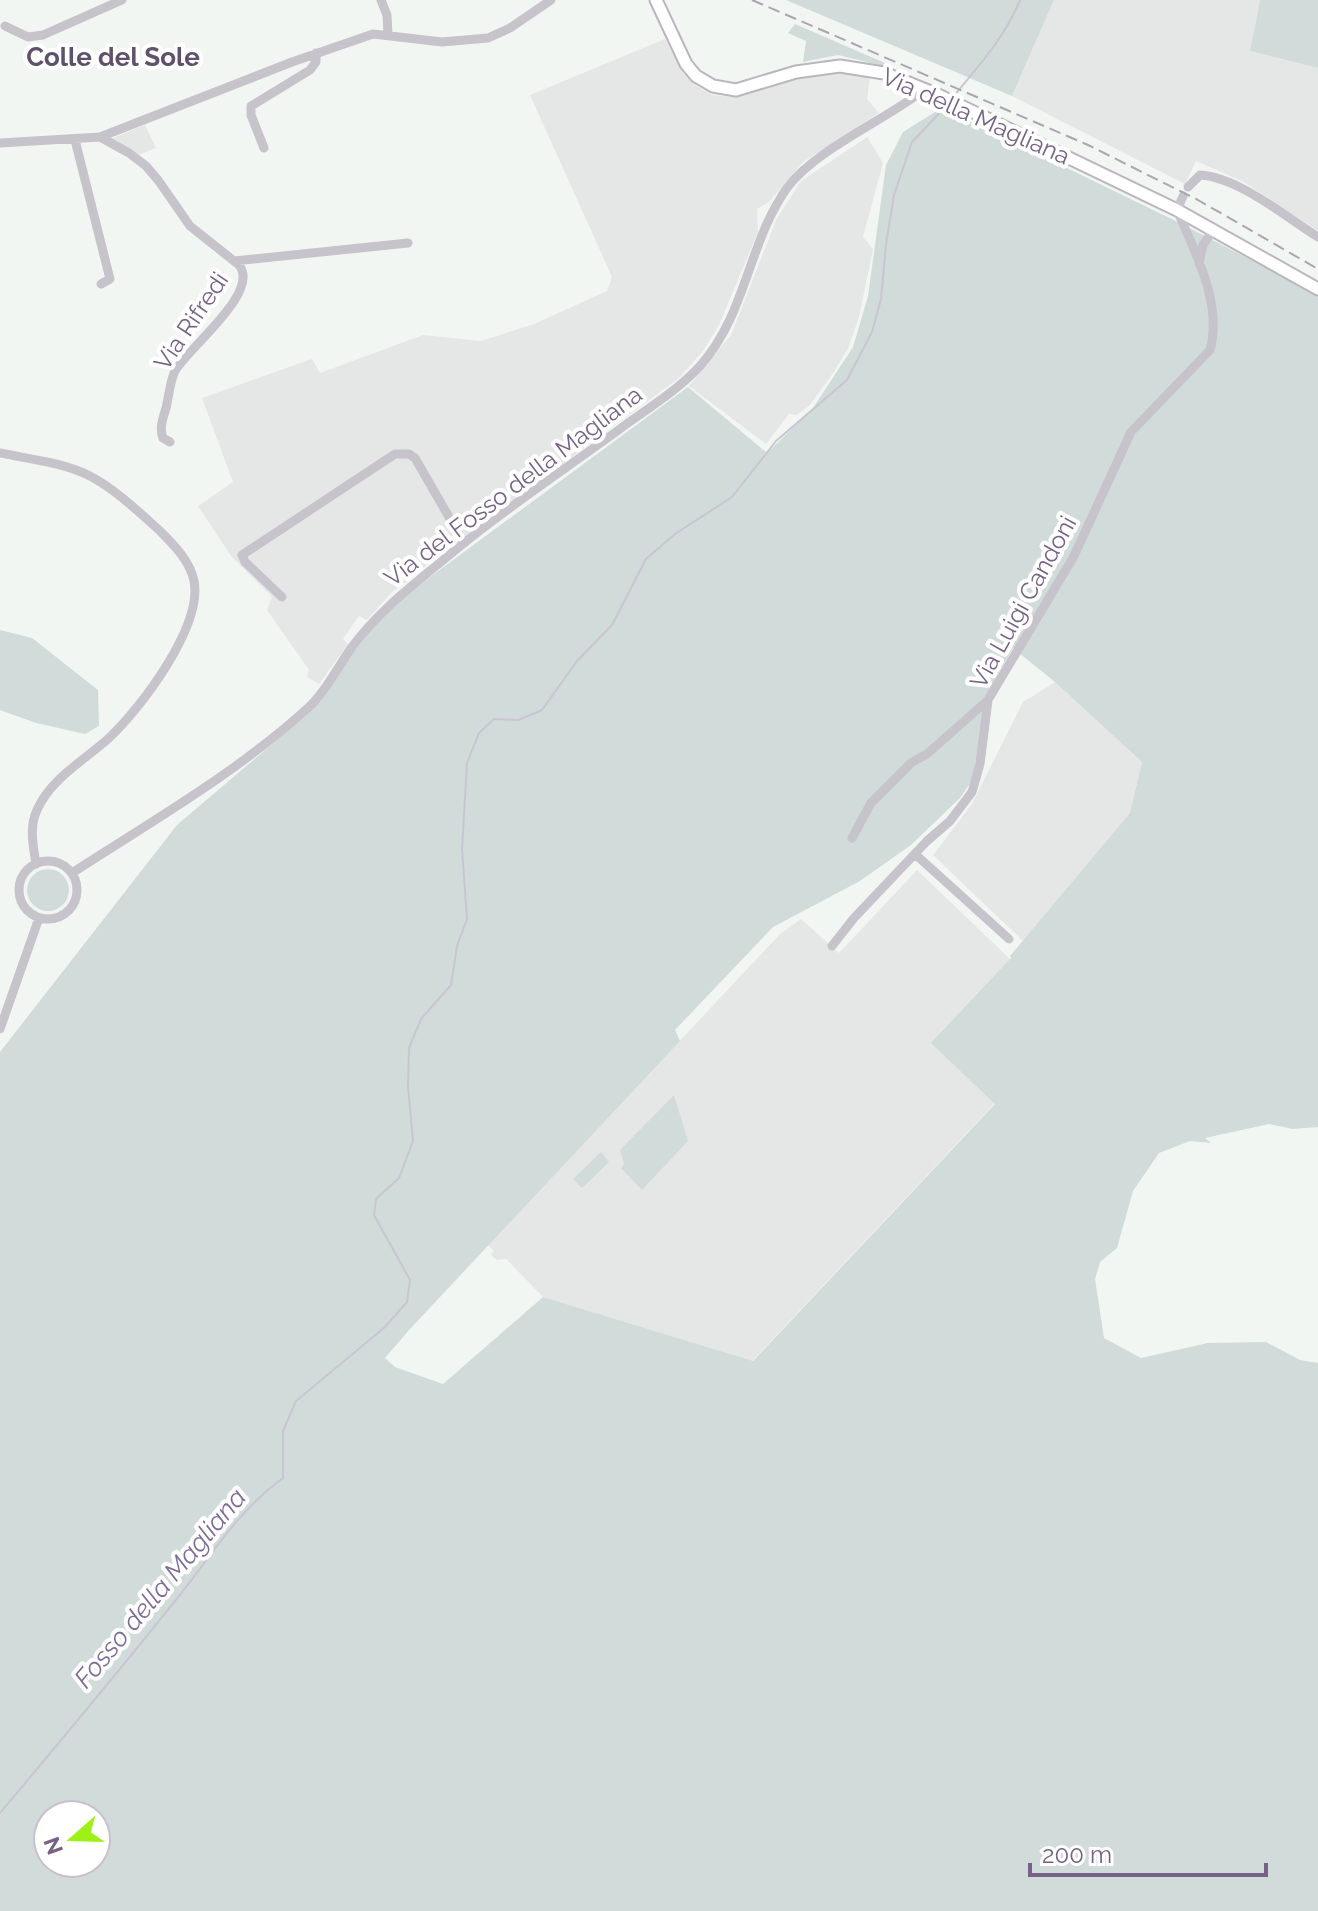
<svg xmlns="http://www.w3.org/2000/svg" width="1318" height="1911" font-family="Raleway,sans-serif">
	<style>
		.built { fill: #e4e7e6 }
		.green { fill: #d1dbda; fill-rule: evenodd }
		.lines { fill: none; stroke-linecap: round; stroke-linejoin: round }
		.stream { stroke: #cac5d2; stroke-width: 2 }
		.major-casing { stroke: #bbb6be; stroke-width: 15 }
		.minor { stroke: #c7c3cb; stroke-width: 9 }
		.major { stroke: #fff; stroke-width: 11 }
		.rail { stroke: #aca5b1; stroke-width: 2; stroke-dasharray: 12 6; stroke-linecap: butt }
		.labels { text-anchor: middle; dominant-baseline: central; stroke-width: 8; stroke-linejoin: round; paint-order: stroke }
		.street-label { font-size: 24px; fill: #776286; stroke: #fff }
		.neighbourhood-label { font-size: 26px; font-weight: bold; fill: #60516a; stroke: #fff }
		.water-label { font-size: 26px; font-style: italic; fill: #7e6c98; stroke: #fff }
	</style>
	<rect width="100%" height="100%" fill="#f2f6f3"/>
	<!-- built -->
	<path class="built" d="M1054,0H1260L1250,51L1318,68V231L1244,182L1196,161L1185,184L1012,96Z
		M665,39L682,72L695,85L712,95L735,97L780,82L828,70L867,75L870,77L867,99L879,113L803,162L769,202L757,209L758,232L719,325L703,351L679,378L449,548L392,592L367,620L359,616L343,639L348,644L319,684L307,677L309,670L267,610L272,597L231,556L198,506L233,482L202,398L312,359L320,373L423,335L481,341L534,324L607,291L612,277L530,95Z
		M145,125L156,148L136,156L108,140Z
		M867,137L883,163L863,237L873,249L859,317L848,349L831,376L810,405L797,415L789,414L766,444L689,386L731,335L777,218L801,181Z
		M1055,682L1142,762L1130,813L1023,941L933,855L972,804L1023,702Z
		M917,870L1010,959L936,1041L995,1103L752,1361L543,1297L506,1259L497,1260L491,1255L494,1251L488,1245L781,933L801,919L839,953Z"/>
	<!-- green -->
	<path class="green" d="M786,0H1054L1012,96Z
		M1260,0H1318V68L1250,51Z
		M795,24L885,63L883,66L838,55L803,62L806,41L788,33Z
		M935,112L964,118L1180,223L1318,295V1127L1293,1129L1269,1124L1205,1138L1211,1143L1190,1141L1159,1153L1133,1191L1117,1248L1100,1262L1095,1279L1104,1338L1141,1358L1208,1343L1266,1342L1300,1360L1318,1363V1911H0V1052L177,825L305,716L380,618L407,594L688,387L767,453L813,408L853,347L868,296L886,165L903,132ZM1013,648L1055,682L1142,762L1130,813L1010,956L1011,958L931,1043L995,1104L753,1361L543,1297L443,1384L395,1367L385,1358L410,1329L680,1041L675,1030L773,927L860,881L911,845L960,798L971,782L975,771L995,680ZM48,1815H96V1863H48Z
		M0,630L32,638L98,690L99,726L85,734L36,723L0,710Z
		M27 890a21 21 0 1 1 42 0a21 21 0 1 1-42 0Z
		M674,1095L688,1141L642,1190L621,1168L624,1164L620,1150Z
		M601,1152L609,1162L582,1188L573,1179Z"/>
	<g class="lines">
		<!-- stream -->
		<path class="stream" d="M952,98C978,67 1005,37 1020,0
			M0,1813C59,1743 118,1672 175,1601C211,1557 235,1513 283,1478V1431L296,1401L385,1327L407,1302L410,1280L374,1215L376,1199L399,1178L413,1141L408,1086L409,1048L421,1019L451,985L457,946L467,919L462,849L467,763L479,733L494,719L518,720L542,710L577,661L612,625L646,559L675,534L732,497L776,441L847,380L872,332L881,299L886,244L894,195L912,142L946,106"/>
		<defs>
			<path id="major" d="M656,0L686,64L696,76L713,86L736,90L796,72L840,66L884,73L936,94L1177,210L1318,289"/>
		</defs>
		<!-- major casing -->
		<use href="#major" class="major-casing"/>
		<!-- minor -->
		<path class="minor" d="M381,0L387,15L388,34
			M5,26L28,37L43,35L122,0
			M100,137L129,153L146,166L158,180L190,226L239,265C261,292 189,347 175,371C170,381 169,396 166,408C163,418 159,428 163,438L170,442
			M75,140L110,279L101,284
			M0,143L100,137L292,62L373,34L442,42L488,38L510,28L551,0
			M264,148L251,115V106L310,70L316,62V53
			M1188,187L1200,175C1238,177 1286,217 1318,237
			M234,261L408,243
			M1199,264L1203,245L1214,229
			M0,453C28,459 62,462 88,475C114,488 139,512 160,531C174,545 190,561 194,581C203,626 141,708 109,738C85,760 51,778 37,810C29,827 33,845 36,864
			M282,597L245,562L242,555L395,454H409L415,458L464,543
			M852,838L871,803L911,763L927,754L988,700
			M915,854L1009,939
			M19 890a29 29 0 1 1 58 0a29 29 0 1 1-58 0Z
			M72,873C154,820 238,772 310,706C327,690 338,666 352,647C380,609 417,582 453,552C507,507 567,468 624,426C650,407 678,390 700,366C746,315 748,243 787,188C815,150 885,120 924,90
			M832,946L854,918L927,841L950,821L972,792L980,764L988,700L1074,556L1131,432L1210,350C1223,304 1195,252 1177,210L1183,196
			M0,1029L39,918"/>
		<!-- major -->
		<use href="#major" class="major"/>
		<!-- rail -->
		<path class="rail" d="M752,0L1088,145L1198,200L1318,269"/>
	</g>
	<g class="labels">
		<!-- street labels -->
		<g class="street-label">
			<text transform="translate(976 116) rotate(24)">Via della Magliana</text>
			<text transform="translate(191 321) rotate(-56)">Via Rifredi</text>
			<text transform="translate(513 486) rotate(-37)">Via del Fosso della Magliana</text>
			<text transform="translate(1023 602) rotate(-61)">Via Luigi Candoni</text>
		</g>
		<!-- neighbourhood labels -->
		<g class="neighbourhood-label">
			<text x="113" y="57">Colle del Sole</text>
		</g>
		<!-- water labels -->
		<g class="water-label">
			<text transform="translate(160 1588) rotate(-50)">Fosso della Magliana</text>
		</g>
	</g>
	<!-- north arrow -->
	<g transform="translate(72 1839) rotate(250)"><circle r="38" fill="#ffffff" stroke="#c9c0cf" stroke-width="2"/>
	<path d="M0-6L14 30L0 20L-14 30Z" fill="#9df117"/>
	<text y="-12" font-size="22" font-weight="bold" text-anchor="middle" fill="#776286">N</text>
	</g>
	<!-- scale -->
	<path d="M1030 1863v12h236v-12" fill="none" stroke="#776286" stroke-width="4"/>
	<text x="1042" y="1863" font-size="24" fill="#776286" stroke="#ffffff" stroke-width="6" paint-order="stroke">200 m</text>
</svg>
